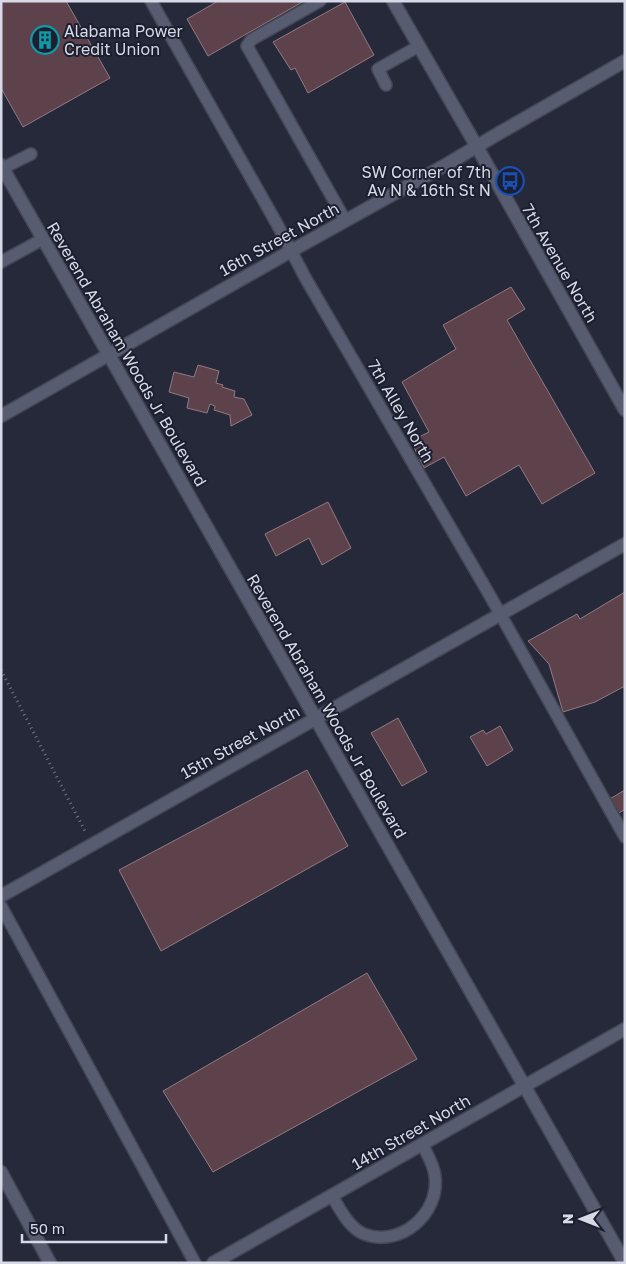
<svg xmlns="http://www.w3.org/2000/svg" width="626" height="1264" font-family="'Golos Text',sans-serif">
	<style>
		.building { fill: #5e424b; stroke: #937a81 }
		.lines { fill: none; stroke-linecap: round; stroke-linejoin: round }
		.service-casing { stroke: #434654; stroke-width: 14 }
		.minor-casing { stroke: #434654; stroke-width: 15 }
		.tertiary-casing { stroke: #434654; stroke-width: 15 }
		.secondary-casing { stroke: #434654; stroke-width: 15 }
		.path { stroke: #737785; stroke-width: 3; stroke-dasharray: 1 4; stroke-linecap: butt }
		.service { stroke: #585c70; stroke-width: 11 }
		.minor { stroke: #585c70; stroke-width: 12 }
		.tertiary { stroke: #585c70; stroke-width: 12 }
		.secondary { stroke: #585c70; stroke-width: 12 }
		.labels { text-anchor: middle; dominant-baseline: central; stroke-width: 4; stroke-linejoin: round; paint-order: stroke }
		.poi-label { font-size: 16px; fill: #d7dae6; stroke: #1c1f30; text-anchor: start }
		.street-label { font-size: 16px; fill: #d7dae6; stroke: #1c1f30 }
	</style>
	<rect width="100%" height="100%" fill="#25293a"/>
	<!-- building -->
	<path class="building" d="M1,1H66L110,78L23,127L1,88Z
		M218,1H304L208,56L187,19Z
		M345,2L374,55L308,93L295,68L291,70L273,42Z
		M511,287L525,309L507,320L595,473L542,504L519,465L466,496L444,457L424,468L411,441L429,432L402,382L456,349L443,325Z
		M198,365L219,371L216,383L223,385L222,387L235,391L234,397L244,399L252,415L231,426L230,415L214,410L215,406L210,404L207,413L187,408L189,398L169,392L174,372L194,377Z
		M328,502L351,548L322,565L309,538L276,556L265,534Z
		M625,592V686L595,702L563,712L549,664L528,641L577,614L580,619Z
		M398,718L427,772L402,786L371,733Z
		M500,726L513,750L487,766L470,737L483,730L486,734Z
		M307,770L348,846L161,951L119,870Z
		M625,790V812L624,810L617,814L608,800Z
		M367,973L417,1059L213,1172L163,1091Z"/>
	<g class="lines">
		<defs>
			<path id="service" d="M151,1L277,224L306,279L489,594L625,837
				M320,1L251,40L247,46L345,220
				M386,85L378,69L419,46
				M3,168L31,154
				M1,262L43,239
				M1,906L195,1263
				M332,1196C340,1209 349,1228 364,1234C400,1248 440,1214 435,1176C434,1165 427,1154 422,1144"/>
			<path id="minor" d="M477,147L625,410"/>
			<path id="tertiary" d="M393,1L477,147
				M1,416L291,251L449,163L501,132L625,61
				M1,896L625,544
				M1,1172L50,1263
				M213,1263L625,1029"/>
			<path id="secondary" d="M1,165L625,1263"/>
		</defs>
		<!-- service casing -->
		<use href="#service" class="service-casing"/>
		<!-- minor casing -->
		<use href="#minor" class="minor-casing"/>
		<!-- tertiary casing -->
		<use href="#tertiary" class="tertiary-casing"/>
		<!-- secondary casing -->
		<use href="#secondary" class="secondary-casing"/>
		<!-- path -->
		<path class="path" d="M1,670L86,833"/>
		<!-- service -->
		<use href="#service" class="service"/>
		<!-- minor -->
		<use href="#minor" class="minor"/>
		<!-- tertiary -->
		<use href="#tertiary" class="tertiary"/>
		<!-- secondary -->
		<use href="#secondary" class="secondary"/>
	</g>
	<!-- icons -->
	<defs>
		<symbol id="building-ring" viewBox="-11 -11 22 22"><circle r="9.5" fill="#1c1f30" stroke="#0f9aa8" stroke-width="1.5"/><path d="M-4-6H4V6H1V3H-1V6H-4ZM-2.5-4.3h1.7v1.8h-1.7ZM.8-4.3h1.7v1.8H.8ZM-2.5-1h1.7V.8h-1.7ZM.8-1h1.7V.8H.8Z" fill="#0f9aa8"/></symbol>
		<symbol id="bus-ring" viewBox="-11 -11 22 22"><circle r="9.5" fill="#1c1f30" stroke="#1a4fb4" stroke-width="1.5"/><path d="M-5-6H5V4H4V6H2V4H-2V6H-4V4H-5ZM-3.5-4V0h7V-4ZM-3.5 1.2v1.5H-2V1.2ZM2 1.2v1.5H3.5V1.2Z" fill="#1a4fb4"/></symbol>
	</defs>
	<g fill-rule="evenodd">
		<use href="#building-ring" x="29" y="24" width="32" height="32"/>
		<use href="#bus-ring" x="494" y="165" width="32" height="32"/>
	</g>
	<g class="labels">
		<!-- poi labels -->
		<g class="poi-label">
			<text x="64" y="31">Alabama Power<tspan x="64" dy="18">Credit Union</tspan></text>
			<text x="491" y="172" text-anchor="end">SW Corner of 7th<tspan x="491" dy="18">Av N &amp; 16th St N</tspan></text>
		</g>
		<!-- street labels -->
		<g class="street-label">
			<text transform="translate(279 239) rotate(-29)">16th Street North</text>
			<text transform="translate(560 263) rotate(60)">7th Avenue North</text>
			<text transform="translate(127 354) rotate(60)">Reverend Abraham Woods Jr Boulevard</text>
			<text transform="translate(401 411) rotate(60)">7th Alley North</text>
			<text transform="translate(327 706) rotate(60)">Reverend Abraham Woods Jr Boulevard</text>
			<text transform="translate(240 742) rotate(-29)">15th Street North</text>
			<text transform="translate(411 1132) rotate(-30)">14th Street North</text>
		</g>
	</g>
	<!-- border -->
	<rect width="626" height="1264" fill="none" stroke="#d7dae6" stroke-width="5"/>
	<!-- north arrow -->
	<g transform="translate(581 1219) rotate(270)" stroke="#1c1f30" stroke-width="4" paint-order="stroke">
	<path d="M0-4L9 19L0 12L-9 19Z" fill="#d7dae6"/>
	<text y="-8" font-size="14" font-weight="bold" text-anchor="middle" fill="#d7dae6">N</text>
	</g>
	<!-- scale -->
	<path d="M22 1234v8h144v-8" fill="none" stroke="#d7dae6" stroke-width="2.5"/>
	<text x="30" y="1234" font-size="15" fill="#d7dae6" stroke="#1c1f30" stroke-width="4" paint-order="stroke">50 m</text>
</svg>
